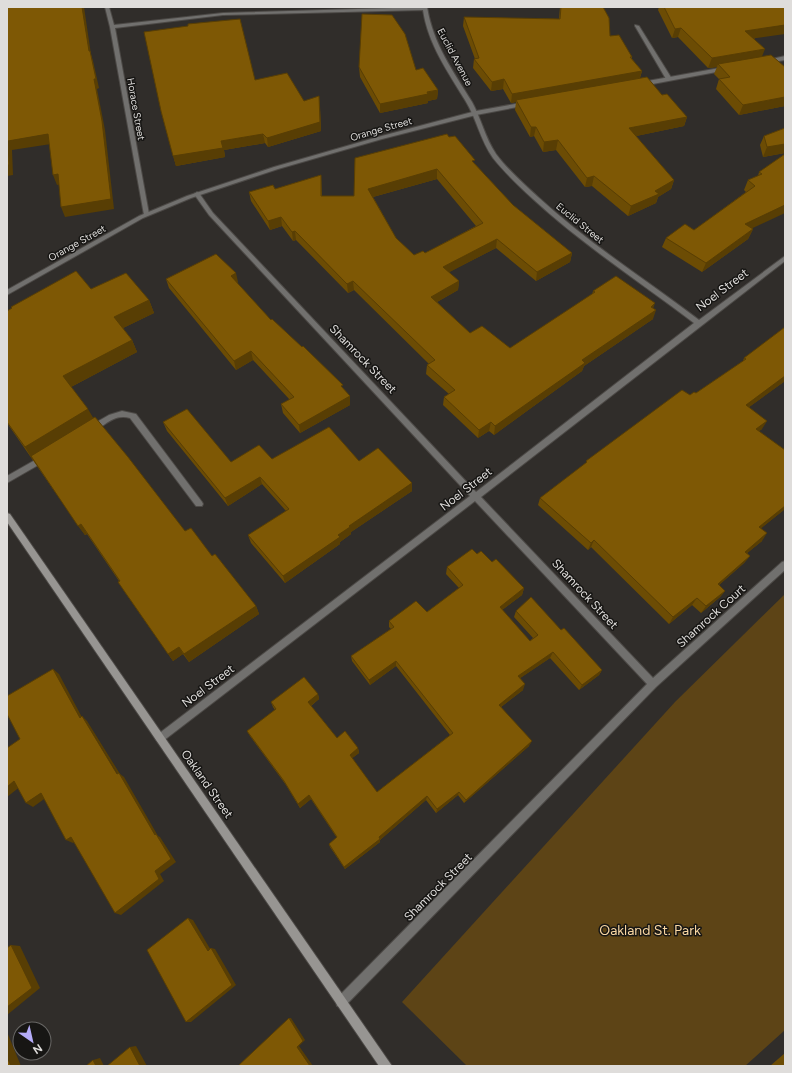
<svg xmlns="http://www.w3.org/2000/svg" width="792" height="1073" font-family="Figtree,sans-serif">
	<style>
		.green { fill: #5d4416 }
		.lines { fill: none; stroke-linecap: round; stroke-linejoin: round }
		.service-casing { stroke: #4c4946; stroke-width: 2 }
		.minor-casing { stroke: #4c4946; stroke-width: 2 }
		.tertiary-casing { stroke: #4c4946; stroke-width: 2 }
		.secondary-casing { stroke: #4c4946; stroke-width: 2 }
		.service { fill: #71706e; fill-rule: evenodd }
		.minor { fill: #71706e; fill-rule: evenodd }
		.tertiary { fill: #71706e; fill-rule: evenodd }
		.secondary { fill: #979592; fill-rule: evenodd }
		.wall { fill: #6c4c04; fill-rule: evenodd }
		.shaded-wall { fill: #583e04 }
		.building { fill: #7e5805; stroke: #583e04; fill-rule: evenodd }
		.labels { text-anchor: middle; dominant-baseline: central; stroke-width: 3; stroke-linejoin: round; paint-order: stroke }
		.far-street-label { font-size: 10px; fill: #dfdddb; stroke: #171614 }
		.street-label { font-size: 12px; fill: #dfdddb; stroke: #171614 }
		.near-park-label { font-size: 14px; fill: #fad8a3; stroke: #171614 }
	</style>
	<rect width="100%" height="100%" fill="#302d2a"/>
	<!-- green -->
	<path class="green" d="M785,594V1030L745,1066H467L402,1002L675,702Z"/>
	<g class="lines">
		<defs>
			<path id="service" d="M122,411L136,414L202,502L203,504L202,506H196L130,418C110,412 100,434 88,431L87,429L88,427L109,415Z
				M44,455L48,458L47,460L7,483V476Z"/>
			<path id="minor" d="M105,7H109L114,25L223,13L427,7C433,44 453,71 472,102C481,118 485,138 496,154C508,170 523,183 538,197C588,243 645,279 699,320L785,256V261L481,497L653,678L782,562L785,561V570L656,687L345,1006L341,1007L337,1006L336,1002L337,998L647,684L475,501L163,741L160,743L157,741L155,738L157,735L470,496L209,215L194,194L197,192L199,193L213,213L476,492L694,323C640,282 583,245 533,199C519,186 505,173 493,158C480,140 477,119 465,100C448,72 428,44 423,10L223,15L115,28L149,214L146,216L144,215L110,27Z
				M635,25L639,26L672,79L671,80L666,79L635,26Z"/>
			<path id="tertiary" d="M785,56V60L766,63L763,61Z
				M725,67L727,68V70L642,86L639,84L642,82Z
				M526,102L529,104L528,105L476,115L382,139L278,169L191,198L143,218L7,295V290L139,216L187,196L274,167L378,137L476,111Z"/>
			<path id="secondary" d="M7,513L10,514L392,1066H379L7,522Z"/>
		</defs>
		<!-- service casing -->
		<use href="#service" class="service-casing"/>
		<!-- minor casing -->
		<use href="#minor" class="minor-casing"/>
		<!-- tertiary casing -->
		<use href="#tertiary" class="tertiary-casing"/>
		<!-- secondary casing -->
		<use href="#secondary" class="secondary-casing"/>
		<!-- service -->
		<use href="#service" class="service"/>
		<!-- minor -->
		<use href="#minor" class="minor"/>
		<!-- tertiary -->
		<use href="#tertiary" class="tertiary"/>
		<!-- secondary -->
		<use href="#secondary" class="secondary"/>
	</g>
	<!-- wall -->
	<path class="wall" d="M560,7H603L610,36L632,57V59L642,71L640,78L662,95L687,117L684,126L636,136L674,180L671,189L658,197L656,203L628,216L592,186L585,187L556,150L543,152L534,136L530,137L515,110L516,102L511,103L503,89L491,91L473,68L474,59H475L463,26L464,17L559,19Z
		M659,7H785L754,39L762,56L785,67V106L739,115L716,89L719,79L714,74L717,67L708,68L678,37L672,38L658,10Z
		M359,67L416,70L438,90L437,99L428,101V103L380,113L360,77Z
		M255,80L304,101L320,106L321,131L268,147L265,143L224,150L225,157L176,166L161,111Z
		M785,128V153L763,157L760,145L764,136Z
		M785,154L752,228L753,229L748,239L702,272L662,247L666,238L694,230L746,192L744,190L748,180L758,176L759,172Z
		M355,158L475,164L513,205L572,253L570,262L536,281L496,248L449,272L459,281L458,290L437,302L470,333L510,348L592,295L593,291L653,308V319L584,366L582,371L494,435L489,431L478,438L443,405L444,397L449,394L426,374L427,365L429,364L354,290L348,293L296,240L293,241L282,226L270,230L251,201L249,192L275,189L321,175L322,196H354ZM437,179L476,226L425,253L414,255L396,238L373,197Z
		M166,279L238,282L237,283L271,320L343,389L350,396V405L300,433L283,413L281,404L290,400L253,360L236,370L169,288Z
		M91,289L149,300L154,313L123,328L132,340L137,352L71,387L93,418L185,531L212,556L256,606L259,614L189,662L183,654L173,661L124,591L119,581L87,534L85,535L7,423V311Z
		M785,327V381L749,407L762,429L759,431L785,509L761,528L762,541L747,553L750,556L744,563L719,585L725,591L720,597L701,613L692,605L669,624L591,547L588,550L538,505L540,498L586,463V461L690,395L696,393L743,361L744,358Z
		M163,422L231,462L272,459L359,461L412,491L351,532V534L340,542V544L285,583L251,543L248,535L286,511L262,484L228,506L167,431Z
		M477,554L492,562L524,588L522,595L502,610L530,641L533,638L514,617L516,611L561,630L602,670L599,675L579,690L550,658L520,678L523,690L501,707L529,746L464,803L458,795L436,813L426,800L380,840V842L345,869L330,847L329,844L337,838L311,799L300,808L286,785L250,736L247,731L275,710L273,707L271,702L318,694L319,699L311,706L337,738L358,748L359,753L352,758L377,792L450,735L396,666L370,685L352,661L351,656L391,629L389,627V621L427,612L459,588L446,574L447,567Z
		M785,1053V1066H770Z"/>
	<!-- shaded-wall -->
	<path class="shaded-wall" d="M82,7H84L92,61L89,51Z
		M785,25V34L742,40L745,31Z
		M681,28L678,37L672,38L675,29Z
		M765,49L761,59L718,64L717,67L708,68L712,58Z
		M90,51L93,61L99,88L97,89L105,130L114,209L65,217L61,207L94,79Z
		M642,71L639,80L516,100V102L511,103L512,94Z
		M504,79L503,89L491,91L492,82Z
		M438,90L437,99L428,101V103L380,113V104Z
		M319,96L321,131L268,147L267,138Z
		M785,97V106L739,115L743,105Z
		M687,117L684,126L627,138L629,128Z
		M531,127H536L534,136L530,137Z
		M48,134L51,144L12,150L13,175L7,176L8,141Z
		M263,134L265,143L224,150L225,157L176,166L173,156L221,141Z
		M558,140L556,150L543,152L544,142Z
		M785,144V153L763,157L767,147Z
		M437,169V179L369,198L368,189Z
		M58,174L62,184L57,185L53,175Z
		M594,176L592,186L585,187L587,178Z
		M674,180L671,189L658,197L656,203L628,216L631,206L655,191Z
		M785,205V213L740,234L745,224Z
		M281,217L282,226L270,230L268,221Z
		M753,229L748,239L702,272L706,263Z
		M295,231L296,240L293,241L292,232Z
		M497,239L496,248L442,276L443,267Z
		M572,253L570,262L536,281L537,272Z
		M236,273L238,282L233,285L231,276Z
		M353,281L354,290L348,293L347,284Z
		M459,281L458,290L430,306L431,297Z
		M149,300L154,313L119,330L114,317Z
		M655,303L652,312L651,307Z
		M656,310L653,319L584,366L582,371L494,435L495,426L582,360Z
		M132,340L137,352L69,388L63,376Z
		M251,351L253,360L236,370L234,361Z
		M785,376V381L741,413L746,405Z
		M350,396V405L300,433L299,425Z
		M88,409L95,421L32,459L25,447Z
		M767,421L762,429L751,437L756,429Z
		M491,422L489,431L478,438L479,430Z
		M260,477L262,484L228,506L225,498Z
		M412,483V491L351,532V534L340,542V544L285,583L283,576L349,526Z
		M785,506V509L754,534L759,527Z
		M81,524L87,534L85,535L78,526Z
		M767,533L762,541L740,559L745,552Z
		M594,540L591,547L588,550L591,543Z
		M750,556L744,563L712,591L718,584Z
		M524,588L522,595L498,613L500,607Z
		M725,591L720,597L701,613L706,606Z
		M697,598L692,605L669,624L673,617Z
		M256,606L259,614L189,662L184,654Z
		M179,647L183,654L173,661L168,654Z
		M553,652L550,658L516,681L518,676Z
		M396,661V666L370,685L369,680Z
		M53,669L59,674L85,723L80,718Z
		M602,670L599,675L579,690L582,685Z
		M525,684L523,690L497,710L499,705Z
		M318,694L319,699L309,707L308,702Z
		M82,716L87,721L120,774L124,777L158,836L160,837L176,862L160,874L164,881L121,915L115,913L155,871V835Z
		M532,741L529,746L464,803L466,800Z
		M358,748L359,753L350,760V755Z
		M14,781L21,786L7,797V787Z
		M459,792L458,795L436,813L437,809Z
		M41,793L47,797L33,807L26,803Z
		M309,795L311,799L300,808L298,804Z
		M427,796L426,800L380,840V842L345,869L344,867Z
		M71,837L77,840L73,843L66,840Z
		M188,918L193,920L212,952L208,951Z
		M11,945L20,946L40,988L7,1015Z
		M211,948L215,949L236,985L191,1022H186Z
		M289,1018H291L305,1040L299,1046L313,1066H310L297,1047Z
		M7,1032L21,1066H11L7,1057Z
		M136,1046L147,1066H140L130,1047Z
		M100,1058L104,1066H96L93,1060Z"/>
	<!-- building -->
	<path class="building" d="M7,7H82L89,51H90L96,79H94L102,121L111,199L61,207L58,174L53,175L48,134L8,141L9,165H7Z
		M561,7H603L609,18L610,36L619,35L632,57H630L642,71L512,94L504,79L492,82L474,59L479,58L464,17L560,19Z
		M664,7H785V25L745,31L765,49L712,58L681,28L675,29Z
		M362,14L392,15L405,34L416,70L423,68L438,90L427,92L428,94L380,104L359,67Z
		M240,19L255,80L287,73L304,101L319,96L320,122L267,138L263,134L221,141L223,148L173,156L161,111L144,32L188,26V24Z
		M771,55L785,67V97L743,105L719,79L730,77L718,64Z
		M647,77L662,95L667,94L687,117L629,128L674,180L655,191L659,194L631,206L594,176L587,178L558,140L544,142L536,127H531L516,100Z
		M785,128V144L767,147L764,136Z
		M447,134L449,137L455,136L475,160L472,161L513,205L572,253L537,272L497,239L443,267L459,281L431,297L470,333L482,326L510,348L595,292L593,291L616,276L655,303L651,307L656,310L582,360L585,363L495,426L491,422L479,430L444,397L455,390L427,365L435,360L353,281L347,284L295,231L292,232L281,217L268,221L249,192L273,185L275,189L321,175V196H354L355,158ZM437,169L483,223L425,253L423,251L414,255L396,238L368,189Z
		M785,154V205L745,224L753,229L706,263L666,238L685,224L694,230L755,186L748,180L762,174L759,172Z
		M216,254L236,273L231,276L271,320L272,319L302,347L303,346L343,385L341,386L350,396L299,425L281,404L294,397L251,351L234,361L166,279Z
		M76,271L91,289L126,273L149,300L114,317L132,340L63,376L88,409L25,447L7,422V311L12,308L11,307Z
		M785,327V376L746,405L767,421L756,429L785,450V506L759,527L767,533L745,552L750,556L718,584L725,591L706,606L697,598L673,617L594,540L591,543L540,498L587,462L586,461L682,390L690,395L694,392L696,393L746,359L744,358Z
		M187,409L231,462L259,445L272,459L329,427L359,461L378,448L412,483L349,526L350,527L338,535L340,537L283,576L248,535L289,509L260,477L225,498L163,422Z
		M95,417L128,457L185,531L191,528L212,556L215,554L256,606L184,654L179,647L168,654L118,582L120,581L81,524L78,526L31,456Z
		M472,549L477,554L481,551L492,562L496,559L524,588L500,607L530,641L538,635L516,611L531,597L561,630L564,628L602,670L582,685L553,652L518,676L525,684L499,705L532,741L466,800L459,792L437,809L427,796L379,837L380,839L344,867L329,844L337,837L309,795L298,804L284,781L247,731L276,709L271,702L304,677L318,694L308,702L337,738L345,731L358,748L350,755L377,792L453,733L396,661L369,680L351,656L394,627L389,621L416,601L427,612L463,585L447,567Z
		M53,669L80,718L82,716L117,774L119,773L155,835L156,834L171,859L155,871L159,879L115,913L71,837L66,840L41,793L26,803L14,781L7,787V748L20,739L7,714V696Z
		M188,918L208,951L211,948L232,985L186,1022L147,950Z
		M11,945L32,988L7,1007V948Z
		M289,1018L303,1041L297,1047L310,1066H238Z
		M130,1047L140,1066H107Z
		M7,1057L11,1066H7Z
		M93,1060L96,1066H86Z"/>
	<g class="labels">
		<!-- far-street labels -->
		<g class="far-street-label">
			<text transform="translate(455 57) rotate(62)">Euclid Avenue</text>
			<text transform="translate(136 109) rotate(80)">Horace Street</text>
			<text transform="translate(381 129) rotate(-16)">Orange Street</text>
			<text transform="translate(580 223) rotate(39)">Euclid Street</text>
			<text transform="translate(77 243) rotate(-29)">Orange Street</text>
		</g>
		<!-- street labels -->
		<g class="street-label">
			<text transform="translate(722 290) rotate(-37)">Noel Street</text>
			<text transform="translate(363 359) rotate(46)">Shamrock Street</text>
			<text transform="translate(466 489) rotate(-38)">Noel Street</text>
			<text transform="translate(585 594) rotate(47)">Shamrock Street</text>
			<text transform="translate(711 616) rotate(-42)">Shamrock Court</text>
			<text transform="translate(208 686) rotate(-37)">Noel Street</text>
			<text transform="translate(207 784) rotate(55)">Oakland Street</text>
			<text transform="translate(438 887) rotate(-45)">Shamrock Street</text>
		</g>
		<!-- near-park labels -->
		<g class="near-park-label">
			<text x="650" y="930">Oakland St. Park</text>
		</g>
	</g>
	<!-- border -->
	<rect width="792" height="1073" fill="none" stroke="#dfdddb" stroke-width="16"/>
	<!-- north arrow -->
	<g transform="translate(32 1041) rotate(146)"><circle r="19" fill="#171614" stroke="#676664"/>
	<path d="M0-3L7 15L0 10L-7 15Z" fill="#b5acf9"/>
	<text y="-6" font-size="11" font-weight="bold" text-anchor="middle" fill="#dfdddb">N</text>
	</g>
</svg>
